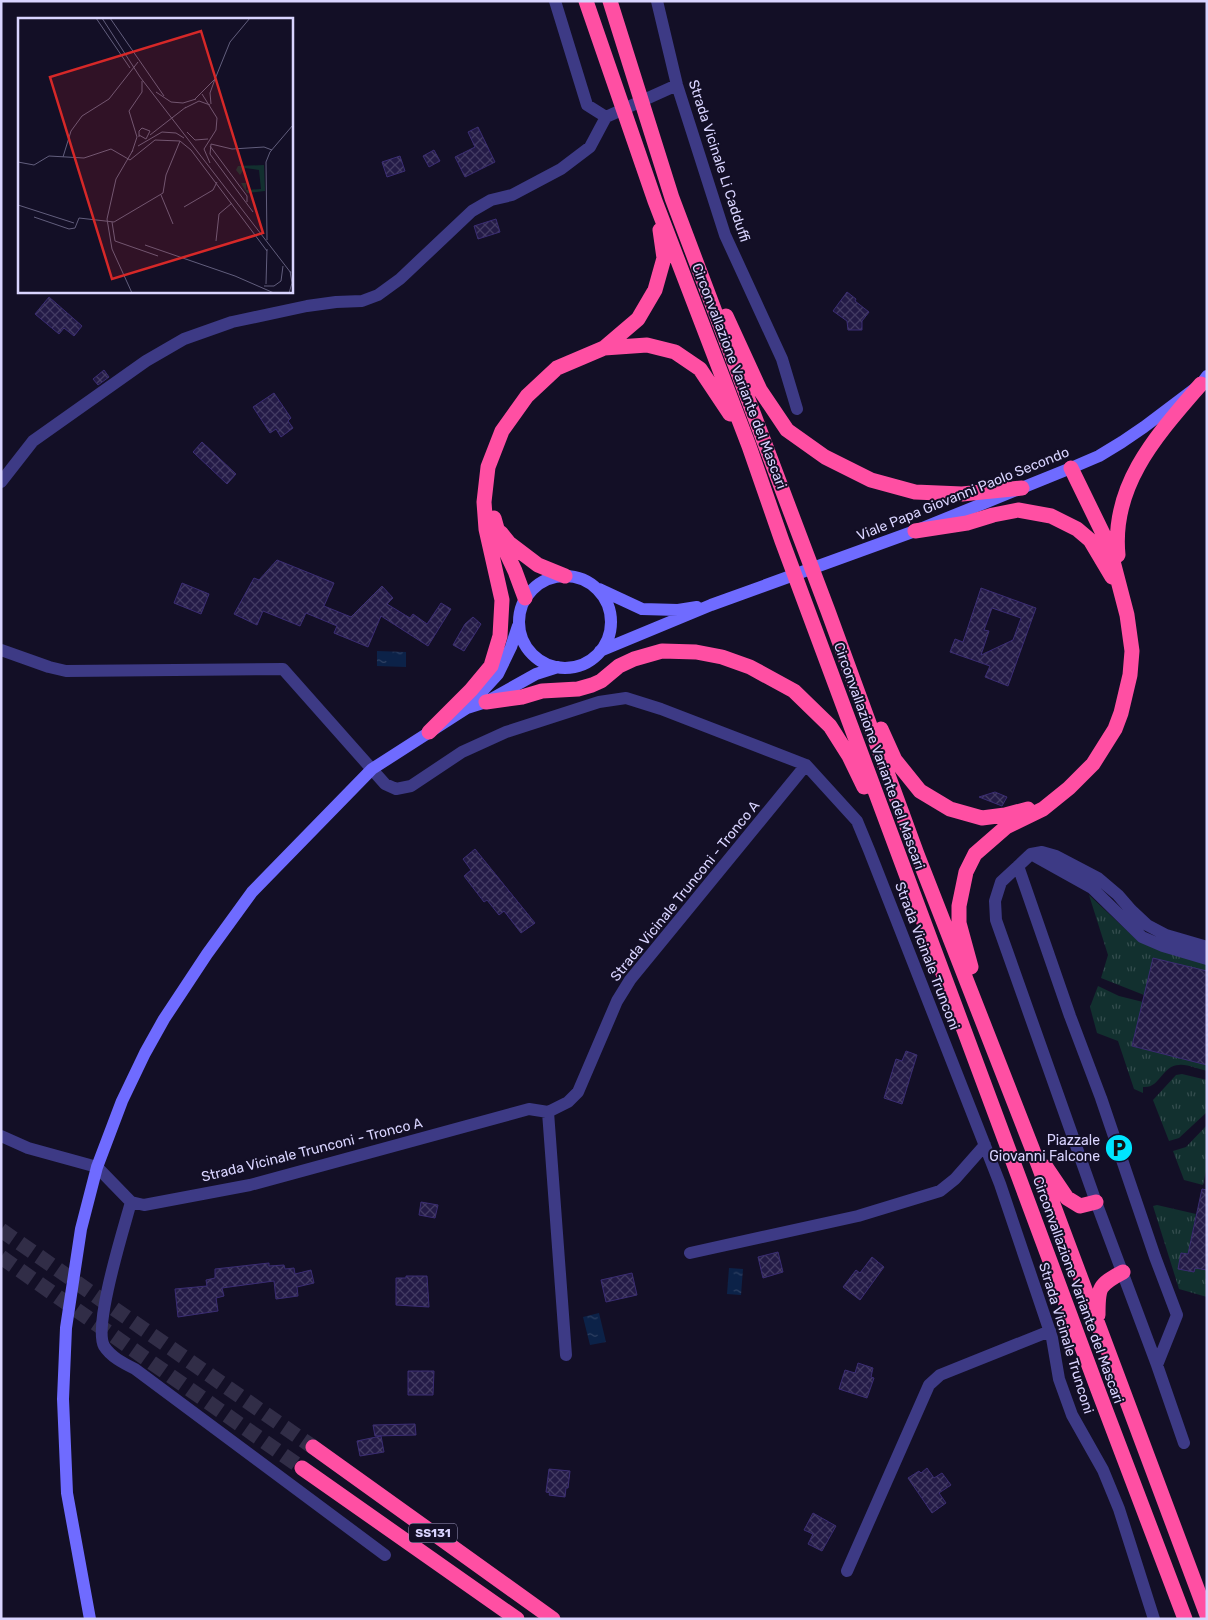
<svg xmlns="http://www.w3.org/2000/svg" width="1208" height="1620" font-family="Rubik,sans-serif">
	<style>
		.grass { fill: url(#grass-tufts) }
		.water { fill: url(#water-ripples) }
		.building { fill: url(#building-cross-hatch); stroke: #3b2d73; fill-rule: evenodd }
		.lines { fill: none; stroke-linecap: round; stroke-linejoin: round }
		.highway-tunnel { stroke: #312d47; stroke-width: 15; stroke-dasharray: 15 8; stroke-linecap: butt }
		.street { stroke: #3d3a85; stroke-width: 12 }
		.secondary { stroke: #6f6bff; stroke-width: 12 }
		.highway { stroke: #ff4fa3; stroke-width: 15 }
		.labels { text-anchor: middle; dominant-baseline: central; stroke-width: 4; stroke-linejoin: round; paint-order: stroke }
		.shield { fill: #130f26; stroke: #9e99be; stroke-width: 1 }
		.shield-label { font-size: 12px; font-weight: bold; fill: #d9d4ff }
		.street-label { font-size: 14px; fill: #d9d4ff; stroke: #130f26 }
		.poi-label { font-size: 14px; fill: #d9d4ff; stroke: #130f26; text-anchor: end }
		.inset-road { fill: none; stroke: #625e7d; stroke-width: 1 }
		.view { fill: #d62828; fill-opacity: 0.15; stroke: #d62828; stroke-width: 2.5 }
		.inset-edge { fill: none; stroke: #d9d4ff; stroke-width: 2.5 }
	</style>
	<defs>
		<pattern id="grass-tufts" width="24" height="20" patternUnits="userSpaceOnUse" patternTransform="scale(1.25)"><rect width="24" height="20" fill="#12302f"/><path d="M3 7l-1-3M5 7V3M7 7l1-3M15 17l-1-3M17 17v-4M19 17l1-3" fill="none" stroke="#344d4e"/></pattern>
		<pattern id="water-ripples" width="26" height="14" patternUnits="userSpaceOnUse" patternTransform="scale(1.25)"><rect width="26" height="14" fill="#0c2248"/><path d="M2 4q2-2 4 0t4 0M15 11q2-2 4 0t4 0" fill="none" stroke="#2f4163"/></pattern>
		<pattern id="building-cross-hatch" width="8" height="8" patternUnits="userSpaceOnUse" patternTransform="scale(1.25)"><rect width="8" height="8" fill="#241b47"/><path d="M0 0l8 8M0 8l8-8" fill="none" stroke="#433b63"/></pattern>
	</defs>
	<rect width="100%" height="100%" fill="#130f26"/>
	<!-- grass -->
	<path class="grass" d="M1089,895L1137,940L1207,962V971L1144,995L1101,978L1108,955Z
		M1098,986L1119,996L1143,1002L1132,1046L1207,1065V1071C1198,1069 1187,1064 1179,1065C1162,1065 1160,1089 1143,1087V1093L1134,1089L1118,1041L1097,1033L1090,1007Z
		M1182,1074L1207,1080V1112L1179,1138L1169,1141L1153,1100L1176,1075Z
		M1207,1125V1166L1203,1185L1184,1180L1173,1151L1186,1147Z
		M1157,1205L1196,1214L1188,1254L1181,1253L1178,1268L1194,1272L1195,1268L1207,1270V1297L1179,1289L1153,1206Z"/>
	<!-- water -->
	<path class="water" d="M377,651L406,652V667L377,666Z
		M729,1268L743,1269L741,1295L727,1294Z
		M599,1313L606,1342L590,1345L583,1317Z"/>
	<!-- building -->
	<path class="building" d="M478,127L495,162L465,177L455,157L475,147L468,132Z
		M434,150L440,161L429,167L423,156Z
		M400,156L405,171L387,177L382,162Z
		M496,219L500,232L478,239L474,226Z
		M847,292L856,299L855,301L869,312L862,321V330H848L847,321L833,311Z
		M49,297L82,326L74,336L64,328L59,334L35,314Z
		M104,370L109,377L98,385L93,379Z
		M274,393L291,418L288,421L293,428L281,437L276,429L270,433L253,407Z
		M202,442L236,474L227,484L193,452Z
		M277,560L334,583L324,606L351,617L382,586L393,598L387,604L410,618L413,614L427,624L441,603L451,609L428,646L381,616L368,647L334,633L337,626L306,613L300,626L263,611L257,625L234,614L254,578L259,580Z
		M182,583L209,594L201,614L174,603Z
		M981,588L1036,608L1008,686L985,677L990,666L950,652L955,639L963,642ZM992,608L1021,618L1013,640L981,655L989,631L984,630Z
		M473,617L481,624L464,651L453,645L465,624Z
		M995,792L1007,797L1002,806L979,797Z
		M475,849L535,923L521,933L504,911L499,915L487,900L484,902L464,876L471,870L463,859Z
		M1153,958L1207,971V1065L1132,1046Z
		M906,1051L917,1055L902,1104L884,1098L896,1059L902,1061Z
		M1202,1189L1207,1190V1270L1195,1268L1194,1272L1178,1269L1181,1253L1188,1254Z
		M421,1202L438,1205L435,1218L419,1215Z
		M778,1252L783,1272L763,1278L758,1257Z
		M872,1257L884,1267L860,1300L843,1287L856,1270L860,1273Z
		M269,1263V1266L284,1265L285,1269L294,1268L295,1274L311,1270L314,1283L297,1287L298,1296L276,1299L274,1281L222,1288L224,1296L216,1298L218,1311L178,1317L175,1289L207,1286L206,1280L215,1278V1269Z
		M632,1273L637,1295L606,1302L601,1280Z
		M406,1276H427L429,1307L396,1305V1278H406Z
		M858,1363L873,1368L871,1377L874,1378L867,1398L839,1389L845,1370L855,1373Z
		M408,1371H434L433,1395H408Z
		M415,1424L416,1435L375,1436L373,1425Z
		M381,1436L384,1452L360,1456L357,1441Z
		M927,1468L934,1478L942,1473L951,1485L939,1493L946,1503L932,1513L908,1478L919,1471L921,1473Z
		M549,1469L570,1471L568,1488H566L565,1497L549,1495L550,1493L546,1492Z
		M813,1513L836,1526L822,1551L808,1544L813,1534L804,1530Z"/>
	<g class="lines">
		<!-- highway-tunnel -->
		<path class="highway-tunnel" d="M1,1230L313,1447
			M1,1257L302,1468"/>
		<!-- street -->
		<path class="street" d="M555,1L587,105L606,117
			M657,1L677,85L725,235L782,359L797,409
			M1,482L33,441L146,361L184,339L232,322L307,306L336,302L362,301L378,295L400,279L472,211L491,200L512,195L561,169L590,147L606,117L677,85
			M1,650L49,667L66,671L283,669L385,784L396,789L411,786L462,752L506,732L599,702L626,698L661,709L806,765L857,821L869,850L1000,1184L1052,1338L1059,1379L1072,1415L1103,1470L1119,1509L1154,1619
			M1031,854L1092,888L1142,937L1163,946L1207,959
			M1018,866L1070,1016L1101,1098L1155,1257L1177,1315L1157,1365
			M548,1112L566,1355
			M1,1136L28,1148L97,1167L131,1202L144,1205L250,1185L529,1109L548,1112L568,1102L578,1092L617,1001L630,980L806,765
			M131,1202C124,1228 93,1325 104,1346C111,1357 123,1363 135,1369L385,1555
			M690,1253L858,1216L940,1191L955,1179L985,1145
			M1184,1443L1157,1365L1096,1202L996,920L995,901L1001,882L1031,854L1042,852L1056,856L1098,878L1118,895L1131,910L1147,925L1166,935L1207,947
			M847,1571L929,1385L940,1375L1050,1331"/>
		<!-- secondary -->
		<path class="secondary" d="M519 622a46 46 0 1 1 92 0a46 46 0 1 1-92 0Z
			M599,589L642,609L678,610L697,607
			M600,651L711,605L915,531L1071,468L1099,456L1122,442L1144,427L1201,384L1207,376
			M467,708L498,674L511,647L518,626
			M90,1619L67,1493L63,1399L66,1328L81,1229L97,1167L122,1101L145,1053L164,1019L207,954L252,892L372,769L467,708L486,702L536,674L558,667"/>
		<!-- highway -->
		<path class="highway" d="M586,1L655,201L749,446L782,541L1098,1390L1185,1619
			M610,1L672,198L828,611L917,854L1032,1148L1207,1615
			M726,316L760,390L787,430L825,457L871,480L915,492L962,494L1022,488
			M604,348L647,345L675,352L700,369L730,414
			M494,518L500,539L515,571L525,598
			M915,531L967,523L993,515L1018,510L1051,516L1077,529L1090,540L1112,577
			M501,533L509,543L538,565L565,576
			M1118,555C1111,484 1158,434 1201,384
			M486,702L522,697L542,691L578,689L592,685L601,681L619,666L634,659L662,651L696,652L722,657L750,667L794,691L830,726L849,756L864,787
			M881,729L895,760L920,791L950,809L982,818L1005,815L1028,809
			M429,732L471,690L491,666L500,636L502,600L486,529L484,502L488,467L502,431L527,396L557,368L604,348L638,319L655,290L664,258L660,230
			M971,967L959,923V906L966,872L975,854L1006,827L1043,809L1069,788L1093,764L1115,729L1121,713L1130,675L1132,651L1127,615L1109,546L1071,468
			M1046,1167L1067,1198L1080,1206L1096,1202
			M1098,1315C1098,1288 1098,1285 1123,1272
			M313,1447L553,1619
			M302,1468L517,1619"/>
	</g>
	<!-- icons -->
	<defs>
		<symbol id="parking-disc" viewBox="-11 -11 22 22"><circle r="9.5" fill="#00e5ff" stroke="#130f26"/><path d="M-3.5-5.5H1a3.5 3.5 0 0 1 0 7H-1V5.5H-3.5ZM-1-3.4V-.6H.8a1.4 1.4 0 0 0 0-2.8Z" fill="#111"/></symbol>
	</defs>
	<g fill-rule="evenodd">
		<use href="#parking-disc" x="1103" y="1132" width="32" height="32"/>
	</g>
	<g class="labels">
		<!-- shield labels -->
		<rect class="shield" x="409" y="1523.5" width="48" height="19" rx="4"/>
		<g class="shield-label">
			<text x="433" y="1533">SS131</text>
		</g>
		<!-- street labels -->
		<g class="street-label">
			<text transform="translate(719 161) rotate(72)">Strada Vicinale Li Cadduffi</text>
			<text transform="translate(739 376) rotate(69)">Circonvallazione Variante del Mascari</text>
			<text transform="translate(963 494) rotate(-22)">Viale Papa Giovanni Paolo Secondo</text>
			<text transform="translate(879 756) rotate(70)">Circonvallazione Variante del Mascari</text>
			<text transform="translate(685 891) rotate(-51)">Strada Vicinale Trunconi - Tronco A</text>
			<text transform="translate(927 956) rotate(69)">Strada Vicinale Trunconi</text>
			<text transform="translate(312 1150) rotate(-14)">Strada Vicinale Trunconi - Tronco A</text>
			<text transform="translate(1078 1290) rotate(70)">Circonvallazione Variante del Mascari</text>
			<text transform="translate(1066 1338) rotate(73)">Strada Vicinale Trunconi</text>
		</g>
		<!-- poi labels -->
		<g class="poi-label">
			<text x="1100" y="1140">Piazzale<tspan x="1100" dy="16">Giovanni Falcone</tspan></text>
		</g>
	</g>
	<!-- overview -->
	<g transform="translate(18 18)">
		<rect width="275" height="275" fill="#130f26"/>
		<path d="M246,147L247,173L229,175L223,165H228V172L243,171L241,152L227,150L222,157L218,152L220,148Z" fill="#12302f"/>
		<path class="inset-road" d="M78,0L112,50M84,0L122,59L273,255M92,0L146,78M138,74L153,84L165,85L178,81M184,76L199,100L198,112L186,131L192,145M176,82L197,61L212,24L232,0M193,86L192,75L197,61M167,90L181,83L192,87M169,114L177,122L190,121M132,117L168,89M121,119V113L124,110L132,113L128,121L121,117M193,126L192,136L235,194M193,126L214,131L246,129L254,132M120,128L144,114L158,115L166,120M192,128L229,178V184M114,134L119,119L111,93L124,74V63M45,139L53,113L64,98L91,81L120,44M0,144L16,147L31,138L66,140L93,131L112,142L137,122L162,123L173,132L249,233M143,177L155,206M0,187L56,205M166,189L195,172L199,164M16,199L51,211L57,210L61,200L96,204L145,175L148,157L162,123M94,204L97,223L140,238M249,222L248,144L252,134L275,107M198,223L201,196L214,185M127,227L217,258L256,275M248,266L249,231M246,268H256L263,263L265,248M114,275L94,231L89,201L98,161L115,132M271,275L274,265L272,253"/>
		<path class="view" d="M183,13L245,215L94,261L32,59Z"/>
		<rect width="275" height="275" class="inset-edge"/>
	</g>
	<!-- border -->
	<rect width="1208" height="1620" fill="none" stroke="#d9d4ff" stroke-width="5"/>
</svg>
